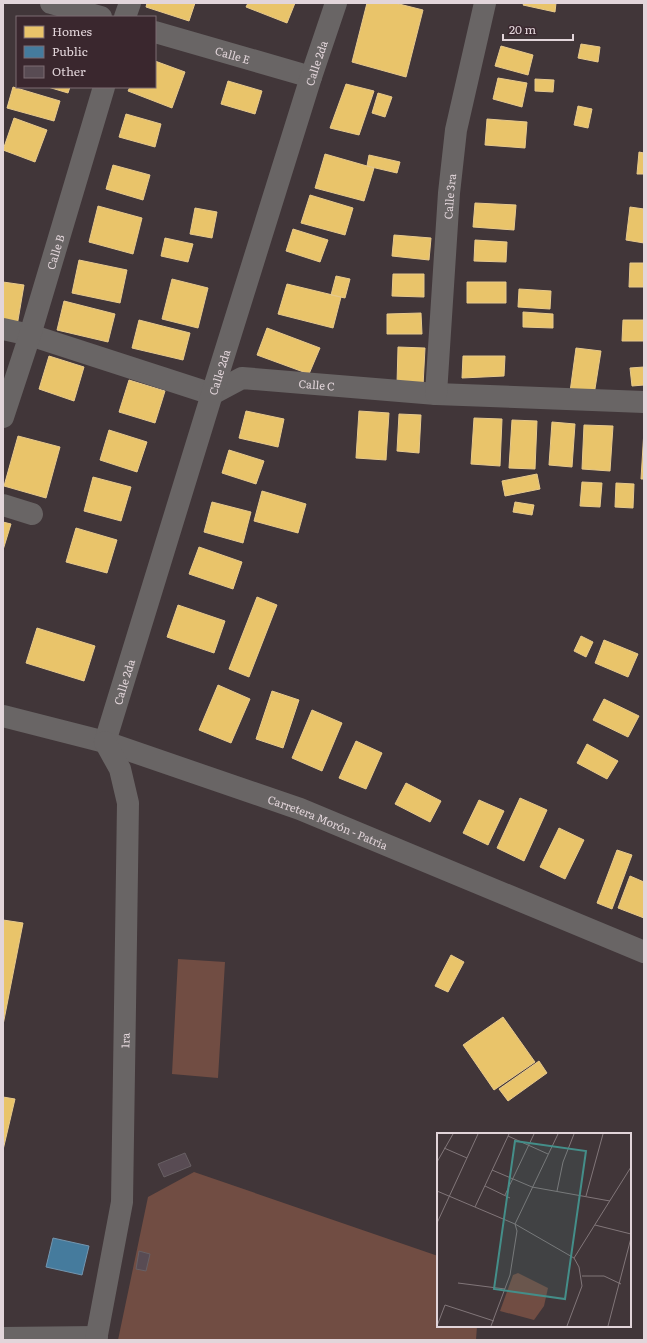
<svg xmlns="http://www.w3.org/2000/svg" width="647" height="1343" font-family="Literata,serif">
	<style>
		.green { fill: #714d43 }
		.homes { fill: #e9c46a; stroke: #e7c98c }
		.public { fill: #457b9d; stroke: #7496af }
		.building { fill: #584b53; stroke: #686064 }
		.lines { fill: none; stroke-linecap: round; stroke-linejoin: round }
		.minor { stroke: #696565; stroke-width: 22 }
		.labels { text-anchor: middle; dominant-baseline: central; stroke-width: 4; stroke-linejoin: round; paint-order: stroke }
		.street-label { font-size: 11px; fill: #e2d5da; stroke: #3a272e }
		.inset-road { fill: none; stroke: #817679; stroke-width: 1 }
		.view { fill: #448e89; fill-opacity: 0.15; stroke: #448e89; stroke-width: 2 }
		.inset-edge { fill: none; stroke: #e2d5da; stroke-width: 2 }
	</style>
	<rect width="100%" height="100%" fill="#413639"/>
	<!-- green -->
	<path class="green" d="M178,959L225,962L218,1078L172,1074Z
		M194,1172L438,1256V1326H477L476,1340H118L148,1197Z"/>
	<!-- homes -->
	<path class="homes" d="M147,3H195L189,21L146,7Z
		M248,3H295L287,23L246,7Z
		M367,3H395L423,10L406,77L352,62Z
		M524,3H556L555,12L523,5Z
		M581,44L600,47L598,62L578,58Z
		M501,46L533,55L528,75L495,66Z
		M155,61L185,72L172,108L128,91L130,87H155Z
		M498,78L527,83L522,107L493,99Z
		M535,79L554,80L553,92L535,91Z
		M228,81L262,91L255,114L221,104Z
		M346,84L374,91L359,135L330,128Z
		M13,87L60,101L54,121L7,108Z
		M48,87H70L68,93Z
		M378,93L392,97L385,117L372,113Z
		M578,106L592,109L588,128L574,125Z
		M126,114L161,124L155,147L119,137Z
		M14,118L47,130L35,162L3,150Z
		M487,119L527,122L525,148L485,145Z
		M639,152L644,153V174H637Z
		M325,154L374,168L364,201L315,188Z
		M369,155L400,162L397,173L367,166Z
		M113,165L150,175L143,200L106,189Z
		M310,195L353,208L345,235L301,223Z
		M475,203L516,205L514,230L473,227Z
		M98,206L142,218L133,254L89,242Z
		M630,207L644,209V243L626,240Z
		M195,208L217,212L212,238L190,234Z
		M293,229L328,240L320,262L286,251Z
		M394,235L431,238L429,260L392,256Z
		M165,238L193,244L188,262L161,256Z
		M475,240L507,242L506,262L474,261Z
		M79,260L127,270L120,303L72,293Z
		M630,263H644V287H629Z
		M393,274H424V297L392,296Z
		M336,276L350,279L345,298L331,295Z
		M172,279L208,288L198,328L162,319Z
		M3,282L24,285L17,326L3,323Z
		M467,282H506V303H467Z
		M287,284L341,297L333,328L278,314Z
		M519,289L551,291L550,309L518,307Z
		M64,301L115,314L108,342L57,330Z
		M523,312L553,314V328L523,327Z
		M421,313L422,334H387V314Z
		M139,320L190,333L183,360L132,348Z
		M623,320H644V341H622Z
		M267,328L320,348L309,374L257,355Z
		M398,347L425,348L423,386L397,384Z
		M576,348L601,351L594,395L570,392Z
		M49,356L84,367L74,401L39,389Z
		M463,356H505L504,376L462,378Z
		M644,367V385L632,386L630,368Z
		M129,380L165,391L155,423L119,412Z
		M246,411L284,419L278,447L239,438Z
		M359,411L389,413L386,460L356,458Z
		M399,414L421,415L419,453L397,451Z
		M474,418L502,419L500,466L471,464Z
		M512,420L537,421L535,469L509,468Z
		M552,422L575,424L572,467L549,465Z
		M584,425L613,426L610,471L582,469Z
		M109,430L147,442L137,472L100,460Z
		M644,430V479H641Z
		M18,436L60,447L46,498L4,486Z
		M229,450L264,461L256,484L222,473Z
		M537,474L540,489L505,496L502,481Z
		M93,477L131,487L121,521L84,511Z
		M582,482L602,483L600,507L580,506Z
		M616,483L634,484L633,508L615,507Z
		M262,491L306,504L298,533L254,521Z
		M212,502L251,512L243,543L204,532Z
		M515,502L534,505L532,515L513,512Z
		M3,522L11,524L3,550Z
		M76,528L117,540L107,573L66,562Z
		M199,547L242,562L233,589L189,574Z
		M257,597L277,605L249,677L229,669Z
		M178,605L225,621L214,653L167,637Z
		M37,628L95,646L84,681L26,663Z
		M581,636L593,642L586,657L574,651Z
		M604,640L638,654L628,677L595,663Z
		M218,685L250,699L231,743L199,730Z
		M272,691L299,700L283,748L256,739Z
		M604,699L639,716L628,737L593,720Z
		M312,710L342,723L322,771L292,758Z
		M356,741L382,753L366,789L339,778Z
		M587,744L618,761L607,779L577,763Z
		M406,783L441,801L430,822L395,804Z
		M520,798L547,810L524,861L497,848Z
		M479,800L504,811L488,845L463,833Z
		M559,828L584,840L565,879L540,867Z
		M617,850L632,855L612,909L597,903Z
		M630,876L644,882V918L618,908Z
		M3,920L23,923L3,1025Z
		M451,955L464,962L448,992L435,986Z
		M503,1017L535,1062L494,1090L463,1045Z
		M539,1061L547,1073L508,1101L499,1089Z
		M3,1097L15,1099L3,1150Z"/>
	<!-- public -->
	<path class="public" d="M53,1238L89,1246L82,1275L46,1267Z"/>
	<!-- building -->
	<path class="building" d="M185,1153L191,1166L164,1177L158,1164Z
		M139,1251L150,1254L146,1271L136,1269Z"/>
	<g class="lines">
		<!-- minor -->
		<g class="minor">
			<path d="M51,3L101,17"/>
			<path d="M125,17L130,3"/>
			<path id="s1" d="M155,32L311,77"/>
			<path id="s2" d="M3,329L30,335L212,394L242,378L436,394L644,402"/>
			<path id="s3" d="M436,394L449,193L456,130L485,3"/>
			<path id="s4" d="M3,417L30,335L104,87"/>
			<path d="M3,505L32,514"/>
			<path id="s5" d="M3,716L105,742L300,809L644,952"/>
			<path id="s6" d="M105,742L212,394L311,77L336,3"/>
			<path d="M3,1338L97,1337"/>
			<path id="s7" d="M96,1340L122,1202L125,1007L128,803L120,769L105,742"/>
		</g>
	</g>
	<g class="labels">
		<!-- street labels -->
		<g class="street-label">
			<text stroke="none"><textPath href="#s1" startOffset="81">Calle E</textPath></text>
			<text stroke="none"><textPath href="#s6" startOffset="711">Calle 2da</textPath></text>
			<text stroke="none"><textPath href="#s3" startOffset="198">Calle 3ra</textPath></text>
			<text stroke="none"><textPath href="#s4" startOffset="173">Calle B</textPath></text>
			<text stroke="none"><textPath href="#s6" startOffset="387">Calle 2da</textPath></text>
			<text stroke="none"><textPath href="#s2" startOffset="328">Calle C</textPath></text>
			<text stroke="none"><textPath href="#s6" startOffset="63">Calle 2da</textPath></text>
			<text stroke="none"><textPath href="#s5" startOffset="342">Carretera Morón - Patria</textPath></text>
			<text stroke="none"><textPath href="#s7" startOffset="302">1ra</textPath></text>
		</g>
	</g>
	<!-- overview -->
	<g transform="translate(437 1133)">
		<rect width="194" height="194" fill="#413639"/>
		<path d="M81,140L111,155L107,173L97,187L63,178L76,142Z" fill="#714d43"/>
		<path class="inset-road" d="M71,3L111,21M7,15L30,25M0,29L16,1M55,37L95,54L173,68M48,53L73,65M0,58L78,91L137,125L142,134L145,153L130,193M120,58L126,29L137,1M68,62L97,1M149,63L166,1M38,74L72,1M0,90L41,1M78,91L121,1M158,92L194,101M137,125L194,34M145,143H167L184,151M21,150L68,156M0,193L8,172L57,188M54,193L73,142L80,98L78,91M171,193L194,105"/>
		<path class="view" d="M78,8L149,18L128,166L57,156Z"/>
		<rect width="194" height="194" class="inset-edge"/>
	</g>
	<!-- border -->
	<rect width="647" height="1343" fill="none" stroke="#e2d5da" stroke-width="8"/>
	<!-- legend -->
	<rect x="16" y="16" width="140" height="72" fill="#3a272e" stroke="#7d6d73"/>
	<rect x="24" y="26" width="20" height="12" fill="#e9c46a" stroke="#7d6d73"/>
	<text x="52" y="36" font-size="12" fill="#e2d5da">Homes</text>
	<rect x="24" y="46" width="20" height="12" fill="#457b9d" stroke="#7d6d73"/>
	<text x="52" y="56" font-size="12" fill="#e2d5da">Public</text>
	<rect x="24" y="66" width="20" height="12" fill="#584b53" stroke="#7d6d73"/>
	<text x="52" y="76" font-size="12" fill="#e2d5da">Other</text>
	<!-- scale -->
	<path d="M503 34v6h70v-6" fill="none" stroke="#e2d5da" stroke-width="2"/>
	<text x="509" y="34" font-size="12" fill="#e2d5da" stroke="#3a272e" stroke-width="3" paint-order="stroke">20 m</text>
</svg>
